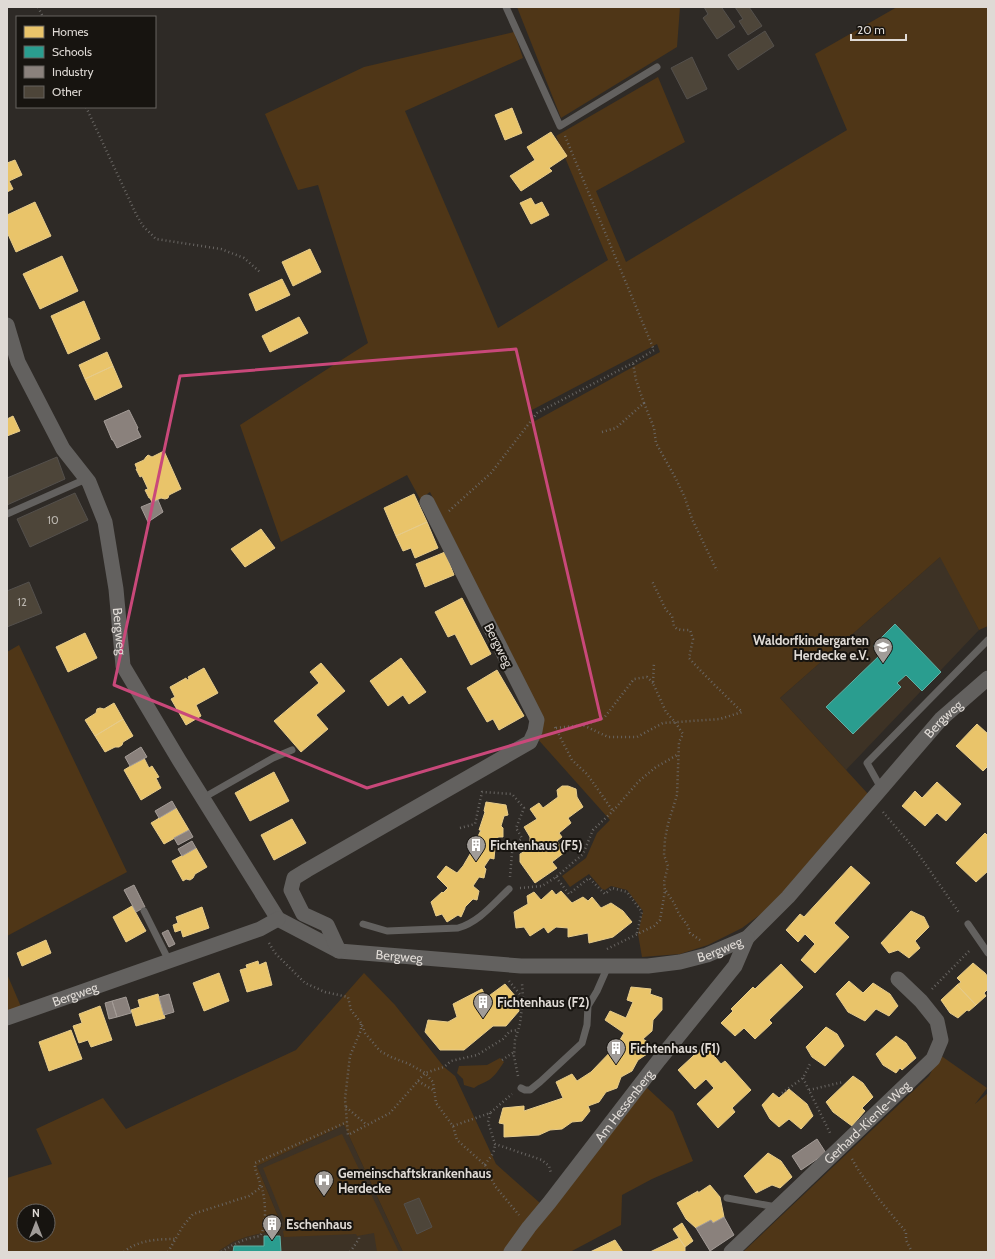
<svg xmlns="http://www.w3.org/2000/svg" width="995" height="1259" font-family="Cabin,sans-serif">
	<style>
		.built { fill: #3d3225 }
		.green { fill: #4f3617; fill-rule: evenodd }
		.homes { fill: #e9c46a; stroke: #e6cb8a }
		.schools { fill: #2a9d8f; stroke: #60afa4 }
		.industry { fill: #8a817c; stroke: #a49c97 }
		.building { fill: #4d4539; stroke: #54504c }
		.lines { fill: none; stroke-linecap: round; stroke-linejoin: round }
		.path { stroke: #696663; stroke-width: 2.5; stroke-dasharray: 1 3; stroke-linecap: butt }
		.lane { stroke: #63615f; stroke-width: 7 }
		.street { stroke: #63615f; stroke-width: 15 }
		.marked { fill: none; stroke: #c9487a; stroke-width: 3; stroke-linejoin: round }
		.labels { text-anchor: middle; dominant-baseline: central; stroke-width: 4; stroke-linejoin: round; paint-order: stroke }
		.number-label { font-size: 11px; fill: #bab5ae }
		.street-label { font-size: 13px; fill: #dfdad5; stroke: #171410 }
		.poi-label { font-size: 13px; font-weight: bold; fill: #dfdad5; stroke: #171410; text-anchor: start }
	</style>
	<rect width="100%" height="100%" fill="#2e2a26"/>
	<!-- built -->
	<path class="built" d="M941,556L979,630L846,770L780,698Z
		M344,1125L403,1252H217L233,1242L246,1237L283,1228L257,1166Z"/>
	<!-- green -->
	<path class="green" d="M517,7H680L677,47L561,118Z
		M897,7H988V626L979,630L940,557L780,698L869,795L786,890L765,911L742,928L708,945L680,954L642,957L638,934L643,911L627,890L611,886L605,890L602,889L589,874L570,887L562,876L586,858L597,833L610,820L535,736L544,719L430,492L420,499L407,475L281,542L240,425L368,343L318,185L298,190L265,114L364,67L514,32L523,58L405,111L498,328L608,260L556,136L658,77L685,142L596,191L626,262L847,130L815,54ZM657,344L660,352L535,421L530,411Z
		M19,645L127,872L7,936V652Z
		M364,973L395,1005L444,1067L455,1076L496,1164L540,1203L503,1252H403L344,1125L257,1166L283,1228L246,1237L233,1242L217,1252H7V1178L52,1164L36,1129L103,1098L126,1129L296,1050ZM24,1211H48V1235H24Z
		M7,974L22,1009L7,1014Z
		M940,1055L987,1088L975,1104L988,1093V1252H743L929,1076Z
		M500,1058L504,1062C500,1068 495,1076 489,1080C484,1083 479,1084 474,1088L464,1085L463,1079L457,1073L459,1066L487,1065Z
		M644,1085L673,1112L693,1161L652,1179L622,1195L621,1225L570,1252H514Z
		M342,1134L399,1252H377L374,1233L357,1236L356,1234L284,1237L283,1231L288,1230L263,1168Z"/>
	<!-- homes -->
	<path class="homes" d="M512,108L522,133L505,140L495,115Z
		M551,132L567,156L549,168L552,171L521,191L510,176L535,160L527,147Z
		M15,160L22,175L9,181L13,189L7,192V163Z
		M531,198L535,205L542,202L549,215L531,224L520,203Z
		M35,202L51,236L16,252L7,232V215Z
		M310,249L321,272L293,286L282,262Z
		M62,256L78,291L40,309L23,274Z
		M282,279L290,295L256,311L249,294Z
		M84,301L100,339L68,354L51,316Z
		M299,317L308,333L270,352L262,336Z
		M107,352L113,366L85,379L79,365Z
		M113,366L122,387L95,400L85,379Z
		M13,416L20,431L7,436V419Z
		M164,451L181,489L169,495L168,498L165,499L161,498L152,502L150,498H149L145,490L148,489L142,476L140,477L136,469H137L135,464L144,460L146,457L148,455L152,457Z
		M414,494L427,522L396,536L384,508Z
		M427,522L438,548L415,558L411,548L403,551L396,536Z
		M261,529L275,548L245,567L231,549Z
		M445,552L454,575L425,587L416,564Z
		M462,598L491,654L471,665L455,634L448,637L435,612Z
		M85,633L97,658L68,672L56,647Z
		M401,658L426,692L409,704L403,695L388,706L370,681Z
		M321,663L345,691L316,715L328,729L301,752L274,721L319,683L310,672Z
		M204,668L218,693L196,705L201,716L186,725L171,699L175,697L170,687L186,678L187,680L189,679L188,677Z
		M497,670L524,716L499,730L493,719L487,722L467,688Z
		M114,703L123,719L95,736L85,720L96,713L97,709L100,708L104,709Z
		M123,719L133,736L123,742L122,745L119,747H115L105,752L95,736Z
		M977,724L988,734V766L983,771L956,746Z
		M144,758L149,768L152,766L159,777L156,778L161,788L141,800L124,770Z
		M274,772L289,801L250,821L235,793Z
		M937,782L961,804L946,821L937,813L925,826L902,806L915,791L922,798Z
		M562,786H568L576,789L577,797L583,807L568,818L571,823L559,833L562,837L557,841L565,852L552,862L557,868L535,883L520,862V854L530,848V837L524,827L537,819L530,809L539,803L543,808L558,797L557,790Z
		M486,802L506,805L508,815L504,816L501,826L503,828V837H498L494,848H495L494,859L490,858L484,867L486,869L484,878L479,877L473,886L479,891L477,900L473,899L465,907V908L461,917L458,915L447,922L442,914L436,916L431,902L442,892L443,893L448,888L437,877L446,866L457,873L463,866L473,849H472L481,830H479L485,812L484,811Z
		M176,808L189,830L164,844L151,823Z
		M292,819L306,843L274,860L261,835Z
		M985,833L988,836V871L976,882L956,863Z
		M196,848L207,867L195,874L193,878L190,880L186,879L183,881L172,861Z
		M851,866L870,883L834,923L849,937L815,973L801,960L815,944L805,934L798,942L786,930L800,914L804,917Z
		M552,890L556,895L561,891L572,903L583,897L588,901L592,897L601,908L611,903L623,911L632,922L613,937L589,943L588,933L568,937V928L556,927L548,933L544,927L530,936L524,927L516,928L514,912L528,904L527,896L534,892L541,900Z
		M132,906L146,931L126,942L113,917Z
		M202,907L209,928L183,937L181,930L175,932L173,925L178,923L176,917Z
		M911,911L924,917L929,927L915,941L920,948L909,958L898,950L889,953L881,943Z
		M46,940L51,953L22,966L17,953Z
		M258,961L259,965L266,962L272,985L247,992L240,970L247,968L246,965Z
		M973,963L985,973L988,977V989L984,993L986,996L976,1005L957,985L961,982L957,978Z
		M781,964L803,987L769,1020L772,1023L755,1039L744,1028L735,1036L721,1023L733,1011L731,1009L753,987L755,989Z
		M219,973L229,1001L204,1011L193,983Z
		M849,981L863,993L873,983L890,994L898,1006L889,1016L876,1009L865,1021L848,1012L836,994Z
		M505,984L516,997L519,1011L506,1026H493L464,1050H440L425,1032L428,1020L448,1022L457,1017L453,1004L482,989L486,998Z
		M957,985L976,1005L969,1011L967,1010L958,1018L950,1013L941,1000Z
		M631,987L651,989L650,994L662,998V1010L653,1020L652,1031L643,1039L649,1043L647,1054L638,1060L632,1071L621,1077L617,1088L606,1092L599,1102L588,1106L590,1111L582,1121L572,1122L562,1129L550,1130L539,1135L504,1137V1124L499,1123L503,1108L524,1106V1111L563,1098L556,1082L572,1074L577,1081L591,1072L617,1045L624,1033L605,1020L610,1011L626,1018L633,1002L627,1000Z
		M158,994L165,1018L136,1026L131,1010L140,1007L138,1000Z
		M100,1006L112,1040L91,1047L88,1040L79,1043L73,1026L82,1023L79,1014Z
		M826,1027L837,1034L844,1046L825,1066L812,1057L806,1047Z
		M71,1030L82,1059L49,1071L39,1042Z
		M896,1036L906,1043L916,1058L902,1070L900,1068L896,1073L883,1065L876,1054Z
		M705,1045L721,1064L725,1061L751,1090L732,1108L735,1112L718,1128L697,1104L714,1088L706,1079L695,1089L678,1070Z
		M853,1076L863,1083L873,1097L862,1108L865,1111L852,1126L833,1112L826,1102Z
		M789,1089L807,1104L813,1116L801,1129L789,1119L779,1127L770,1119L762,1105L773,1093L779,1098Z
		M768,1153L781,1161L792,1177L780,1188L772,1185L756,1193L744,1176Z
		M710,1185L720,1197L724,1217L713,1223L711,1220L696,1228L686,1219L677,1203L698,1191V1193Z
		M682,1223L693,1241L685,1247L673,1229Z
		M679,1238L685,1247V1252H650Z
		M615,1240L623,1252H590Z"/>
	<!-- schools -->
	<path class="schools" d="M895,624L941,672L922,691L906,675L897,683L901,687L853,734L826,707L881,654L873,646Z
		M264,1236H280L281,1252H233L234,1246H264Z"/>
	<!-- industry -->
	<path class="industry" d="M129,410L138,428L137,429L141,437L117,448L113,440H112L104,421Z
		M158,500L163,512L148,522L141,507Z
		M141,747L147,757L130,766L125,757Z
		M172,801L176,808L159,818L155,811Z
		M189,830L193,837L178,845L174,838Z
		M192,841L196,848L182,856L178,849Z
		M134,885L145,907L136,912L124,890Z
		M168,930L175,944L169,947L162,933Z
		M169,994L174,1012L164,1015L159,997Z
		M126,997L131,1013L117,1017L112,1001Z
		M112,1001L117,1017L109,1019L105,1003Z
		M817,1139L826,1153L801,1170L792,1156Z
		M724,1217L734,1235L710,1251L696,1228L711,1220L713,1223Z"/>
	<!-- building -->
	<path class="building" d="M704,7H724L722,8L735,27L717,39L703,18L708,14Z
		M735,7H749L762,26L748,35L739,21L743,19Z
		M765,31L774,46L738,70L728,55Z
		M692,57L707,89L687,99L671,68Z
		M57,457L65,479L7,505V478Z
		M75,493L88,520L30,547L17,519Z
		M29,582L42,613L7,627V591Z
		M419,1198L432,1227L417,1234L404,1204Z"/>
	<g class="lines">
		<!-- path -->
		<path class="path" d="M38,7L43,17
			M86,107L136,214L143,226L156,239L221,249L244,258L261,273
			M644,403L654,428L656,443L676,479L685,498L692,519L717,571
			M602,432L616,428L644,403L636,380L633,363
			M449,511L491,473L537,413L633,363L654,350L565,136
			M583,725L604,718L634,679L647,677L653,683
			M555,727L572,760L587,774L613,811
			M556,728L583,725L608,737H637L663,723L720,719L742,712C724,694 706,677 689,658L693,639L690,630H681L677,629L674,626L672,616L666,610L652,581
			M883,812L917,852L960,914
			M460,828L475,824L482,792L512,794L524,808L516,828L522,838L514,845L512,853L510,877
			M556,877L569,894L589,878L605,894L612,888L627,892L642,912L637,933
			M520,888L542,886L556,877L583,854L593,830L613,811L639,781L656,767L679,754
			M666,891L674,903L679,914L688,926L690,933L700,940
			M269,943L275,953L305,983L325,992L348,997L351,1010L361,1023L365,1033L380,1051L391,1057L409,1064L425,1073L433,1082L436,1103L453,1126L457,1140L485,1165L495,1186L519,1215
			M607,949L654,926L660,920L665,891L664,882L668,866L664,855L665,839L668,824L677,795L679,742L683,734L675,722L666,712L653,683L654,662
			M509,981L523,998
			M932,989L970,950
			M361,1024V1030L350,1056L345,1099L348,1135L390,1113L425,1073L444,1067L451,1061L477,1055L503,1039L510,1031L518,1030
			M502,1060L514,1052
			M518,1076L514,1056L515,1040L520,1024L523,998L522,983
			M803,1078L831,1135
			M418,1081L433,1090
			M809,1090L843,1082
			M782,1093L803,1078L811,1062
			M346,1107L367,1125
			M490,1113L488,1122L495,1144L542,1160L549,1166L551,1173
			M453,1126L490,1113L512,1094
			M852,1159L859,1171L878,1198L906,1232V1240L912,1252
			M485,1165C490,1156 494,1156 495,1144
			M124,1252C137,1240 159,1239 175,1239
			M168,1252L183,1226L193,1214L249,1196L260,1188C261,1179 254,1172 255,1163L347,1122
			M221,1252C236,1243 243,1239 260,1236C268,1224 265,1197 261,1184
			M350,1252L359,1239V1236"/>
		<!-- lane -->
		<path class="lane" d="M506,7L560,126L657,67
			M7,514L86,479
			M881,788L867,763L988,640
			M203,798L273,758L292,750
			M144,911L169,961
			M363,924L387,931L458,928C479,922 493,904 509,889
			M968,924L988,953
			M521,1088L525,1090H530L540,1082L582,1043L587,1025L588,1006L597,991L608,966
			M727,1198L776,1207"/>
		<!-- street -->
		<g class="street">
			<path id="s1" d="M7,325L18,362L63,449L89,482L105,522L116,589L123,666L179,760L278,919L339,951L521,966H648L680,962L707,955L747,938L788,897L941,719L988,678"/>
			<path d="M339,951L327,925L303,914L291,890L294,878L307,870L530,742L535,731L537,720L427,502"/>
			<path id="s2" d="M7,1018L260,929L278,919"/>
			<path id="s3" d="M511,1252L529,1227L549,1203L659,1060L735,966L747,938"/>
			<path id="s4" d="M731,1252L933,1059L941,1040L937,1021L921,1001L898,979"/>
		</g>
	</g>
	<!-- marked area -->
	<path class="marked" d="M516,349L601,719L367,788L114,685L180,376Z"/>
	<!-- icons -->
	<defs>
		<symbol id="school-pin" viewBox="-11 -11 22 30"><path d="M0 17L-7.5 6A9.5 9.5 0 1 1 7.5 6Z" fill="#a19c98" stroke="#171410"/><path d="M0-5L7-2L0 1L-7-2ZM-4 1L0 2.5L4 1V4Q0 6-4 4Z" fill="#fff"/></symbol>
		<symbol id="building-pin" viewBox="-11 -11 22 30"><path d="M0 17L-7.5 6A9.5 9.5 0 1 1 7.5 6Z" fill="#a19c98" stroke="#171410"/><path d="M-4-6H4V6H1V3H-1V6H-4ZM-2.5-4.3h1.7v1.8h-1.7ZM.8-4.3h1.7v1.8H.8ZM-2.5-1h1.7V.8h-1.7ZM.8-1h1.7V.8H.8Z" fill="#fff"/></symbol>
		<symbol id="hospital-pin" viewBox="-11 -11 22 30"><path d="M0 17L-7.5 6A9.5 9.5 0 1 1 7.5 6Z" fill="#a19c98" stroke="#171410"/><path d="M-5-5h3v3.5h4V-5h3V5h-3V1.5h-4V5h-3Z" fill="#fff"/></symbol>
	</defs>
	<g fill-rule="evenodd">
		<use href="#school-pin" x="872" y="636" width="22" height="30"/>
		<use href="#building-pin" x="465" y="834" width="22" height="30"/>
		<use href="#building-pin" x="472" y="991" width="22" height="30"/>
		<use href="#building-pin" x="605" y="1037" width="22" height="30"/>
		<use href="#hospital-pin" x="313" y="1169" width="22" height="30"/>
		<use href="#building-pin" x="261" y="1213" width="22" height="30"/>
	</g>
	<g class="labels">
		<!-- number labels -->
		<g class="number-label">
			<text x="53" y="520">10</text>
			<text x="22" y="602">12</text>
		</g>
		<!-- street labels -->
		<g class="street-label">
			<text stroke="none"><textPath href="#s1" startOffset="332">Bergweg</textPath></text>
			<text transform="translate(499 645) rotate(63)">Bergweg</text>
			<text stroke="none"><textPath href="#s1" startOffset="1440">Bergweg</textPath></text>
			<text stroke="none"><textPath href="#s1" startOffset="1116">Bergweg</textPath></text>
			<text stroke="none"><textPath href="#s1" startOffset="793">Bergweg</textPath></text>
			<text stroke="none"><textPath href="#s2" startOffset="72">Bergweg</textPath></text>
			<text stroke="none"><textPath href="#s3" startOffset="185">Am Hessenberg</textPath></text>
			<text stroke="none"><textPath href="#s4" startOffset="188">Gerhard-Kienle-Weg</textPath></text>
		</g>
		<!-- poi labels -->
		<g class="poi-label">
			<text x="869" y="640" text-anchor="end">Waldorfkindergarten<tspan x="869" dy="15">Herdecke e.V.</tspan></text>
			<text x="490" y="845">Fichtenhaus (F5)</text>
			<text x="497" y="1002">Fichtenhaus (F2)</text>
			<text x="630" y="1048">Fichtenhaus (F1)</text>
			<text x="338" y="1173">Gemeinschaftskrankenhaus<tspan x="338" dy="15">Herdecke</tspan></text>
			<text x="286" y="1224">Eschenhaus</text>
		</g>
	</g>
	<!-- border -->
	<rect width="995" height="1259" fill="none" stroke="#dfdad5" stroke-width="16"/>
	<!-- legend -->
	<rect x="16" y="16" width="140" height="92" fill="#171410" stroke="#67635f"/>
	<rect x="24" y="26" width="20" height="12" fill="#e9c46a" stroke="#67635f"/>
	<text x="52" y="36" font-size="12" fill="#dfdad5">Homes</text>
	<rect x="24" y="46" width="20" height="12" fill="#2a9d8f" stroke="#67635f"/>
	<text x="52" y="56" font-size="12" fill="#dfdad5">Schools</text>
	<rect x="24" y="66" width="20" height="12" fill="#8a817c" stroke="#67635f"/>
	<text x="52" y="76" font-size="12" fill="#dfdad5">Industry</text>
	<rect x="24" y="86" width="20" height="12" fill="#4d4539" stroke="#67635f"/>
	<text x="52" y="96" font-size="12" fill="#dfdad5">Other</text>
	<!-- north arrow -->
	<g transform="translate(36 1223)"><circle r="19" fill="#171410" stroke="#67635f"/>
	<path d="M0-3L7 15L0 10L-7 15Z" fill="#a19c98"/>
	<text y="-6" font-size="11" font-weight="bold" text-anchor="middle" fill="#dfdad5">N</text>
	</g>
	<!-- scale -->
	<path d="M851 34v6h55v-6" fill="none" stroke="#dfdad5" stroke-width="2"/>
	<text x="857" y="34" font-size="12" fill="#dfdad5" stroke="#171410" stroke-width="3" paint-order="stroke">20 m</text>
</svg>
